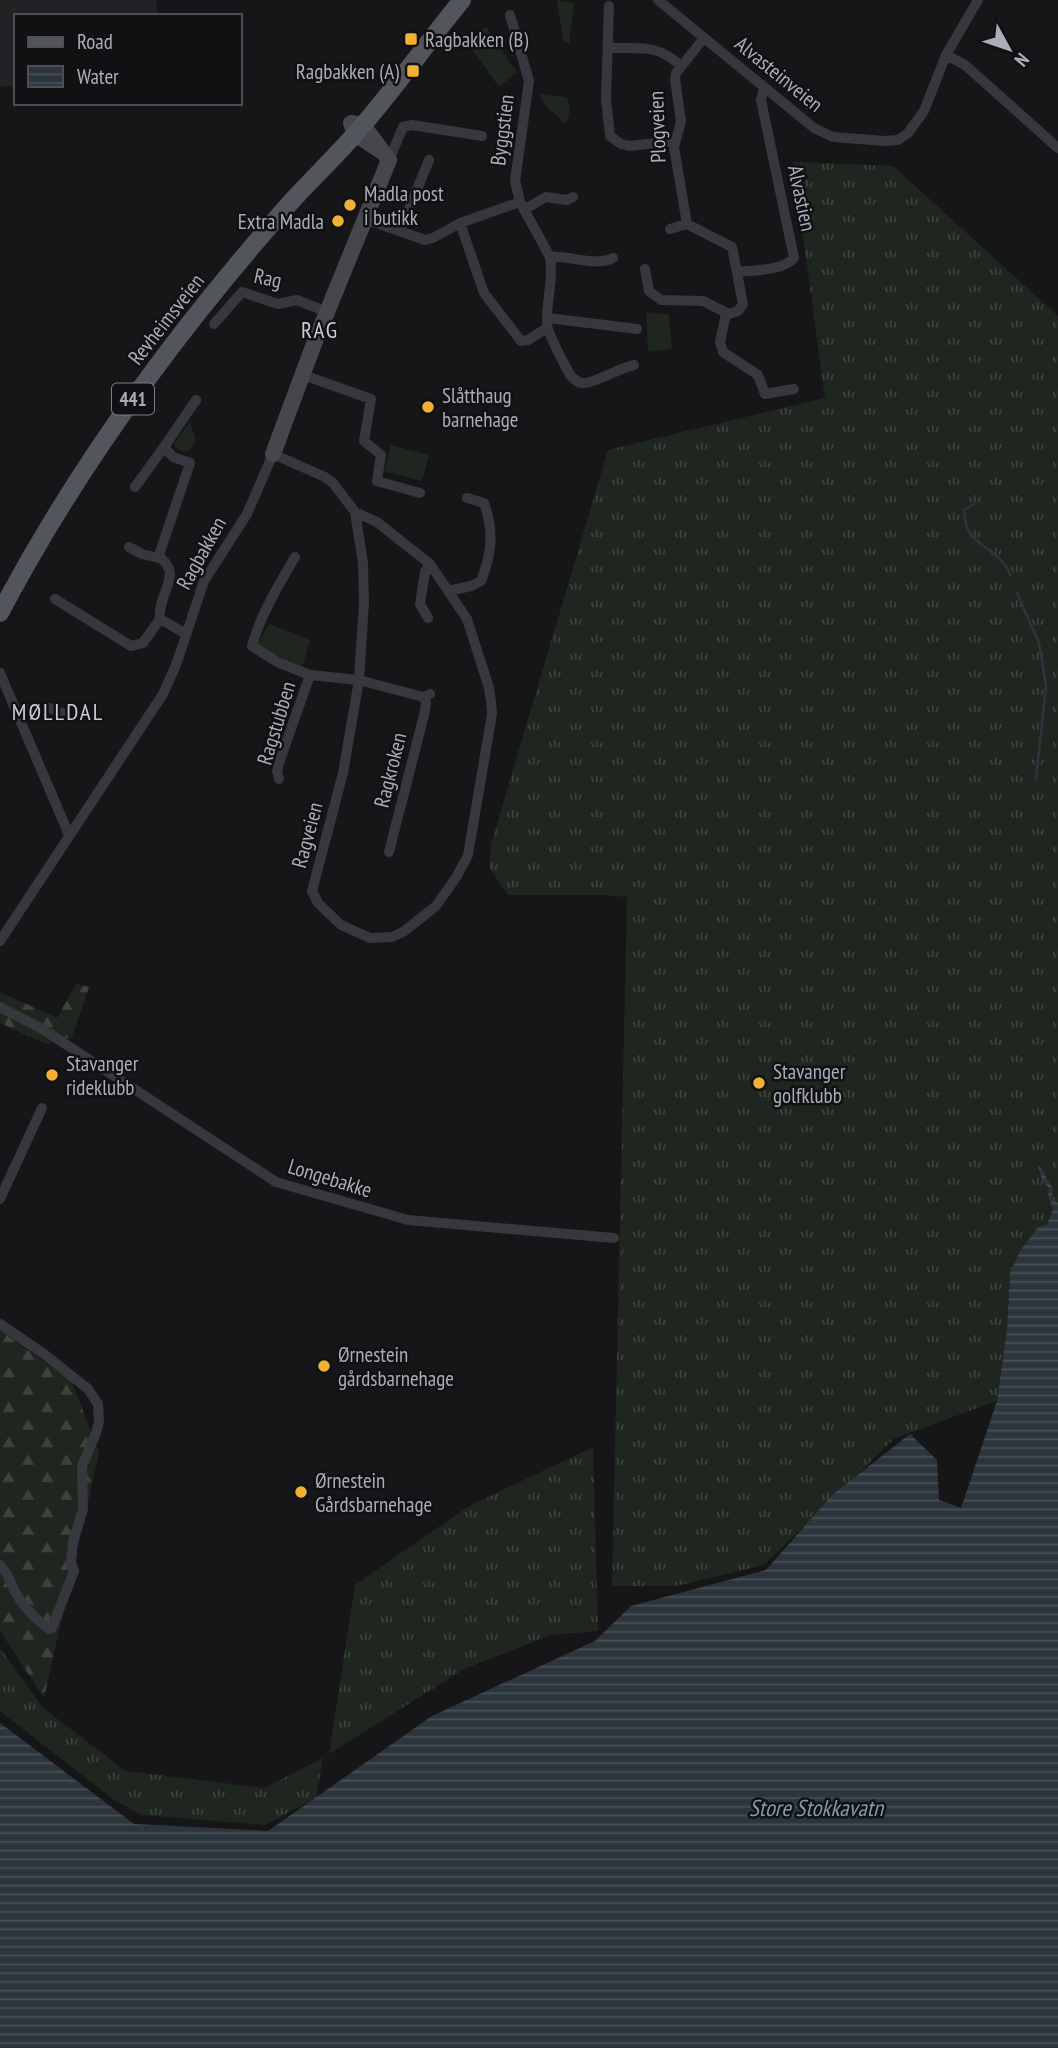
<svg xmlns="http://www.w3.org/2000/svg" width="1058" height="2048" font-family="'PT Sans Narrow',sans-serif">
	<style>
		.built { fill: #222225 }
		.grass { fill: url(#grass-tufts) }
		.forest { fill: url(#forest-firs) }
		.green { fill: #1e261f }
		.water { fill: url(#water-rules) }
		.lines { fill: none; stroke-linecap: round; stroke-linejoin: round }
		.stream { stroke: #2c353c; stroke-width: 2.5 }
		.street { stroke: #37383d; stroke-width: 10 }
		.secondary { stroke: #45474d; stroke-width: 16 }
		.primary { stroke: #53555c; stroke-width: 18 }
		.poi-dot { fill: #f2b134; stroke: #111113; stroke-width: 2.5 }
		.labels { text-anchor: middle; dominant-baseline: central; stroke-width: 5; stroke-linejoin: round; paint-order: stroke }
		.shield { fill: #111113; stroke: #7b7e86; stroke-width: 2 }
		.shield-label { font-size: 19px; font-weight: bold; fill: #a8adb8 }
		.poi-label { font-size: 21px; fill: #a8adb8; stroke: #111113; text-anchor: start }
		.street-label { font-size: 21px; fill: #a8adb8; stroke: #111113 }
		.neighbourhood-label { font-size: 23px; letter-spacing: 2px; fill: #c9ccd4; stroke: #111113 }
		.water-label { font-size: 23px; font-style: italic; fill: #7f9bb3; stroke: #111113 }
	</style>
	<defs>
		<pattern id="grass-tufts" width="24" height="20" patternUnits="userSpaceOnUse" patternTransform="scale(1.75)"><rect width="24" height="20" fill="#1e261f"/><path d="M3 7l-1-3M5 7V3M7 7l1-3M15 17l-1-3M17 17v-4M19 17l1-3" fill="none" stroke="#3c433d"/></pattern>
		<pattern id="forest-firs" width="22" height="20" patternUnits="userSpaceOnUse" patternTransform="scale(1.75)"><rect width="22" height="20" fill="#1e261f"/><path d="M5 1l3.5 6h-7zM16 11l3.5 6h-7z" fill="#3c433d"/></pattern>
		<pattern id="water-rules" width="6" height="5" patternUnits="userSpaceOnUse" patternTransform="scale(1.75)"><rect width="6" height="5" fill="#2c353c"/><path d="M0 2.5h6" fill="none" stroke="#485056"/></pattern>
	</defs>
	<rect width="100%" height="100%" fill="#161618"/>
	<!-- built -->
	<path class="built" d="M0,0H156L158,16H16V86L0,87Z"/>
	<!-- grass -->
	<path class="grass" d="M793,162L893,166L1058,316V1206L1053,1209L1047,1225L1038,1227L1020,1251L1010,1273L1007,1329L997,1401L895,1438L764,1565L677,1586H612L627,897L602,895H508L489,867L491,844L608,450L825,398Z
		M593,1447L598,1631L551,1635L466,1668L329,1754L355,1585L469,1506Z
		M0,1648L43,1708L126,1771L264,1788L323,1758L316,1798L265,1825L141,1815L113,1799L0,1711Z"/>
	<!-- forest -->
	<path class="forest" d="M76,984L89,987L72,1037L46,1044L0,1023V992L57,1018Z
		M0,1330L72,1382L99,1453L44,1698L0,1631Z"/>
	<!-- green -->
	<path class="green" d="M557,0L574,3L569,44L563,40Z
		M486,27L517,72L499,87L466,41Z
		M538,94L567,97L570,110L568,120L563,123L554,112L550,111Z
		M646,312L669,314L672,349L648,352Z
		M190,421L196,441L188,451L182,452L175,447L174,443Z
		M391,445L429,455L422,481L384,471Z
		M269,624L310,640L302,668L259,649L258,644Z"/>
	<!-- water -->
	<path class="water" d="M1037,1164C1045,1172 1047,1180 1053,1189L1052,1198L1058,1203V2048H0V1723L134,1824L268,1831L432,1716L595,1641L631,1606L766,1570L832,1495L910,1434L937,1460L939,1500L961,1508L997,1401L1007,1329L1010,1273L1020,1251L1038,1227L1047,1225L1053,1209L1048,1195L1049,1188L1043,1182Z"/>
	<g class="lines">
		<!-- stream -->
		<path class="stream" d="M974,504L964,510C965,516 965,523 967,528C976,548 1001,550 1010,575
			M1017,593L1039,643L1046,686L1036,779"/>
		<!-- street -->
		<path class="street" d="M658,0L814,128L833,137L885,141L898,140L908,133L924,111L946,55L965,65L1058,148
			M609,6L606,99L610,136L621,144L629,146L675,141
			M510,15L529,81L515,181L520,202L550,257C554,279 546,302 547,324C547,333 565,365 570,375C574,379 578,384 584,383C594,383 620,368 634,365
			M609,48C640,49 656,43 681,66
			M946,55L978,0
			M389,160L403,127L412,125L482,136
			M525,209L546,197L567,200L573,197
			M365,219L425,240L433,238L460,223L520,202
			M460,223L484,293L521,341L528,340L547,328
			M670,229L687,224
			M400,231L429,160
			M550,257C570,255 594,267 613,258
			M645,269L649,291L661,300L703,301L729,314L738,311L743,304L732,247L687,224L674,147L681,122L675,79L676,73L704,38
			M738,272C754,270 783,271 794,258L761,100L764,87
			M726,314L720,342L723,352L758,375L765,394L794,389
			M548,318L637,329
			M214,324L242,292L278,304L297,300L327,312
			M303,375L371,399L364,441L381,455L377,481L420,493
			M135,487L164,447
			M129,547L142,554L159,558
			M448,591L471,586L481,581C492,554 494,530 484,503L467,498
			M55,599L131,646L143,643L160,619
			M428,618L420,604L425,572L430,564
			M186,634L160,619C157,603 174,580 169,569C167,563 162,560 159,555L190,463L173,457L164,447L196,400
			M0,673L69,835
			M310,675L359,680L423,697
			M17,710L50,708L62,713
			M279,779L277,771L280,760L310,675L277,662L252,646C261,614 278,586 295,557
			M389,852L425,711L426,702L423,697L430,694
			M0,941L163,694L176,665L204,581L247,514L273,454L325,477L333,483L355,512L377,522L430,564L467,619L489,688L491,702L492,714L468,855L457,876L436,906L403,932L392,937L370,938L341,925L318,903L312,891L343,773L359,680L364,603L363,563L355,512
			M0,1007L44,1030L276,1182L408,1220L614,1238
			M0,1199L42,1108
			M0,1324L44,1354L88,1389L98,1404L99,1421L96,1433L82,1466L83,1509L73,1542L71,1563L74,1571L52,1628L49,1629C35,1619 22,1605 14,1590C10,1580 8,1574 0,1565"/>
		<!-- secondary -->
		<path class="secondary" d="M273,454L312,349L389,160L363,125L351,123L355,134L384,153"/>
		<!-- primary -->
		<path class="primary" d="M0,613C78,465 179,328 290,203C312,179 335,157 356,133C393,91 426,44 462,0"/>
	</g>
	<!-- markers -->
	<g class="poi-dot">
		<rect x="404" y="32" width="14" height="14" rx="3.5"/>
		<rect x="406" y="64" width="14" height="14" rx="3.5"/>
		<circle cx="350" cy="205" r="7"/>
		<circle cx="338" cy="221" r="7"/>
		<circle cx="428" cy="407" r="7"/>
		<circle cx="52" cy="1075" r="7"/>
		<circle cx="759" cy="1083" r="7"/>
		<circle cx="324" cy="1366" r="7"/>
		<circle cx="301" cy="1492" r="7"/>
	</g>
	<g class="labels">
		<!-- shield labels -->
		<rect class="shield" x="112" y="383.5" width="42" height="31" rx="5"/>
		<g class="shield-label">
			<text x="133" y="399">441</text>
		</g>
		<!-- poi labels -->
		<g class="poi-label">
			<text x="425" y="39">Ragbakken (B)</text>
			<text x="399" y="71" text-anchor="end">Ragbakken (A)</text>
			<text x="364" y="193">Madla post<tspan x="364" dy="24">i butikk</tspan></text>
			<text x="324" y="221" text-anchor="end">Extra Madla</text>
			<text x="442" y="395">Slåtthaug<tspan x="442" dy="24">barnehage</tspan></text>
			<text x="66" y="1063">Stavanger<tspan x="66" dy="24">rideklubb</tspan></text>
			<text x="773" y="1071">Stavanger<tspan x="773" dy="24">golfklubb</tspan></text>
			<text x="338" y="1354">Ørnestein<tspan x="338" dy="24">gårdsbarnehage</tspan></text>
			<text x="315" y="1480">Ørnestein<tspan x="315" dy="24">Gårdsbarnehage</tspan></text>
		</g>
		<!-- street labels -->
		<g class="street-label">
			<text transform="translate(779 74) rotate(39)">Alvasteinveien</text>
			<text transform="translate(657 127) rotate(-92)">Plogveien</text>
			<text transform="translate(502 130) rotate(-83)">Byggstien</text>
			<text transform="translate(802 198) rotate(78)">Alvastien</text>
			<text transform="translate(268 278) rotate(12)">Rag</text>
			<text transform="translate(166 319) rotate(-52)">Revheimsveien</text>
			<text transform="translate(201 553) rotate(-61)">Ragbakken</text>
			<text transform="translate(276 723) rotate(-73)">Ragstubben</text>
			<text transform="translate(390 770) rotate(-76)">Ragkroken</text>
			<text transform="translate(307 835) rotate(-75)">Ragveien</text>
			<text transform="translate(330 1178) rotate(17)">Longebakke</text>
		</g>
		<!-- neighbourhood labels -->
		<g class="neighbourhood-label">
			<text x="320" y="329">RAG</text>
			<text x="58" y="711">MØLLDAL</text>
		</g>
		<!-- water labels -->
		<g class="water-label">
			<text x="816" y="1807">Store Stokkavatn</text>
		</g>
	</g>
	<!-- legend -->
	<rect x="14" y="14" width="228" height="91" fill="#111113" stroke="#4d4f55" stroke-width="2"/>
	<rect x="28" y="37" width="35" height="10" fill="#53555c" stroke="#4d4f55" stroke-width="2"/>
	<text x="77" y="49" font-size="21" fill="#a8adb8">Road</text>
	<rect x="28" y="66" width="35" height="21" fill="url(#water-rules)" stroke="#4d4f55" stroke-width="2"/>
	<text x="77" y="84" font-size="21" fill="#a8adb8">Water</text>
	<!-- north arrow -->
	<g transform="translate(1009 49) rotate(130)" stroke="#111113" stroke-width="5" paint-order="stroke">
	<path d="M0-5L12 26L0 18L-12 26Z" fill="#a8adb8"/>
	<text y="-10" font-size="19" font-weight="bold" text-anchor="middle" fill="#a8adb8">N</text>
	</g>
</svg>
